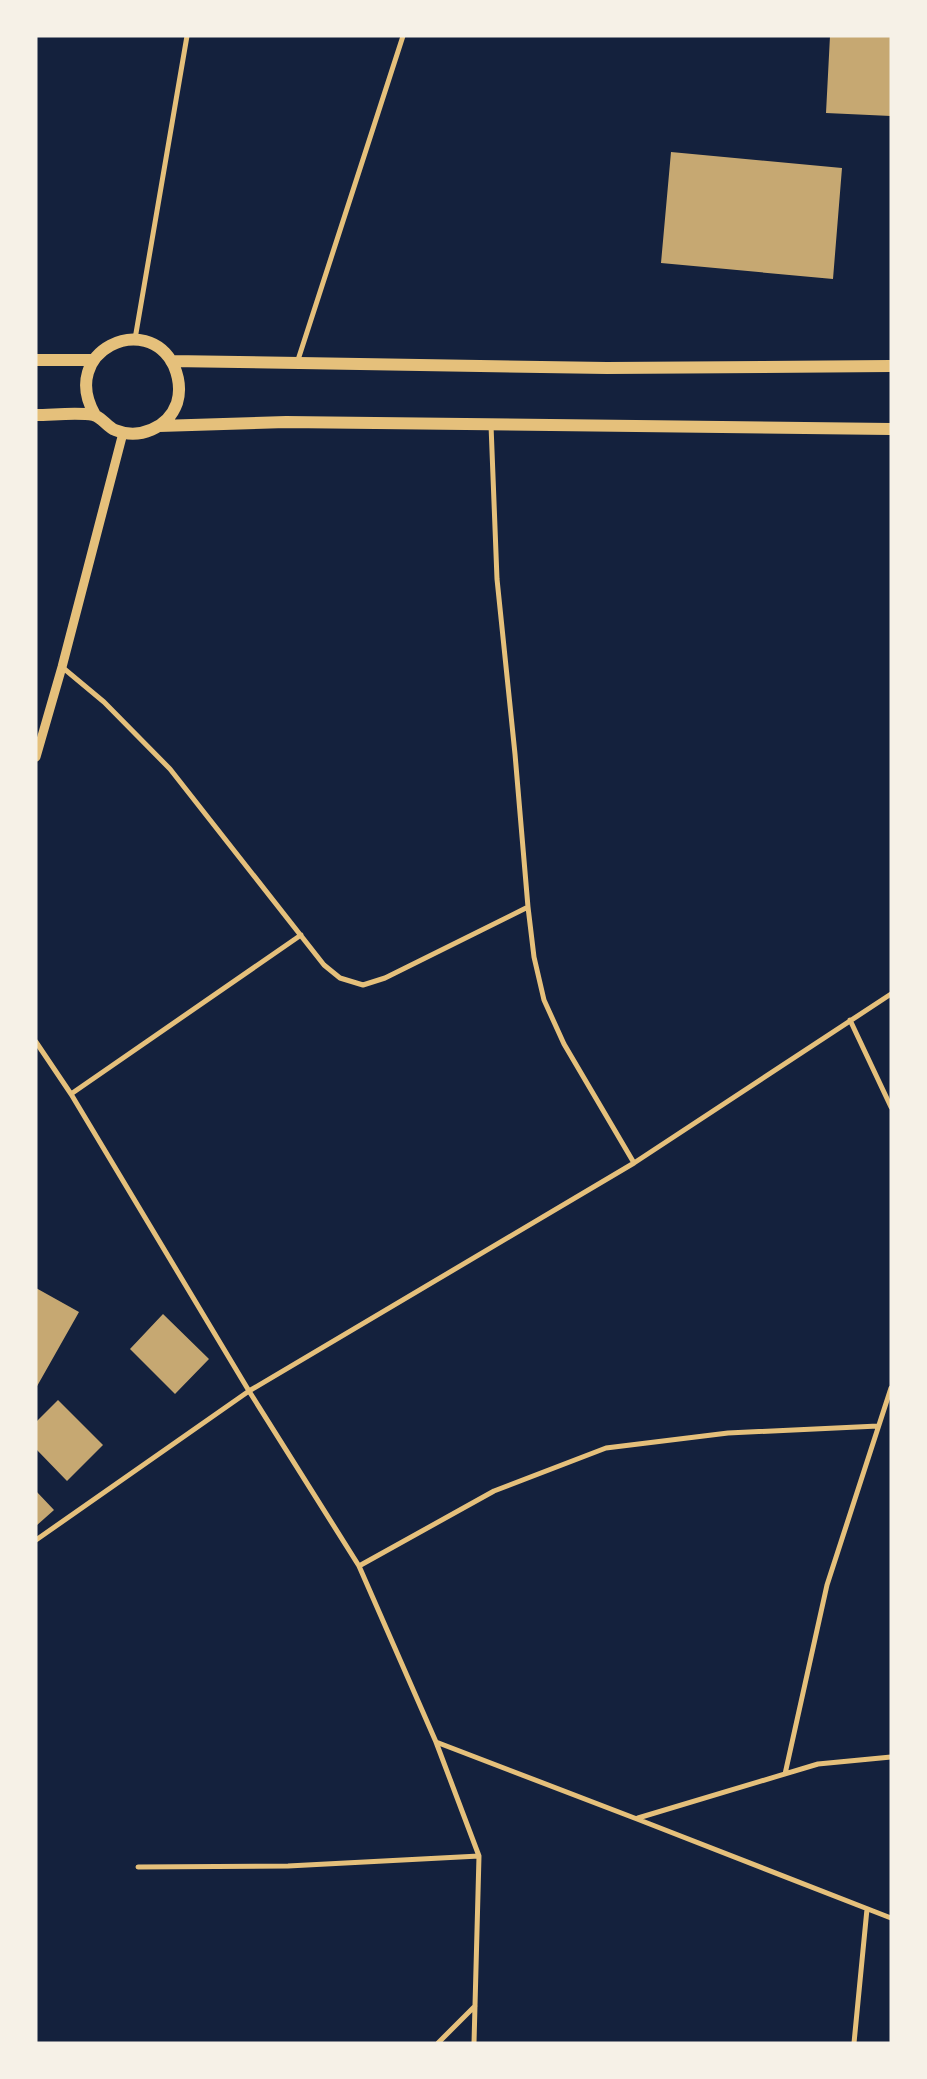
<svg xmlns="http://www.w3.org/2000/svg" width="927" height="2079" font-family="Signika,sans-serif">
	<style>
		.building { fill: #c6a872 }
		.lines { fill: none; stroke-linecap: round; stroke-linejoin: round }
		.minor { stroke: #e5c07b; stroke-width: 5 }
		.tertiary { stroke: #e5c07b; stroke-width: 9 }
		.primary { stroke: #e5c07b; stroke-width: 12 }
	</style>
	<rect width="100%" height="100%" fill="#14213d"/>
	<!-- building -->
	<path class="building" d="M830,36H891V116L826,113Z
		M671,152L842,168L833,279L661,263Z
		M36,1288L79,1312L36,1388Z
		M163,1314L209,1359L175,1394L130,1349Z
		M58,1400L103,1445L67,1481L36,1449V1422Z
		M36,1491L54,1510L36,1526Z"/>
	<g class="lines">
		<!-- minor -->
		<path class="minor" d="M135,339L187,36
			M297,363L403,36
			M491,425L497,579L515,754L528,907L534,957L544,1000L564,1044L634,1163
			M62,667L104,702L170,769L324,965L340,978L363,985L385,978L528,907
			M850,1020L891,1107
			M36,1042L71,1094L249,1391L359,1566L436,1742L637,1819L891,1918
			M71,1094L301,935
			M36,1540L249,1391L634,1163L891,994
			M359,1566L494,1491L606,1448L728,1433L878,1426
			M436,1742L479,1856L474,2043
			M785,1774L827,1585L891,1388
			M638,1818L818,1764L891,1757
			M138,1867L288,1866L479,1856
			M438,2043L475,2006
			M854,2043L867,1909"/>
		<!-- tertiary -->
		<path class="tertiary" d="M36,757L62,667L123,433"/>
		<!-- primary -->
		<path class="primary" d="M36,360H94
			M171,361L607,368L891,366
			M36,415C52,415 79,412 93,415C101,416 107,427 115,430C139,440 168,428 177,403C181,390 179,378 174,366C147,310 58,351 95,415
			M159,426L286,422L891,429"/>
	</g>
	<!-- border -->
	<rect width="927" height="2079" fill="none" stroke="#f6f1e7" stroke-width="75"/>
</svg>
